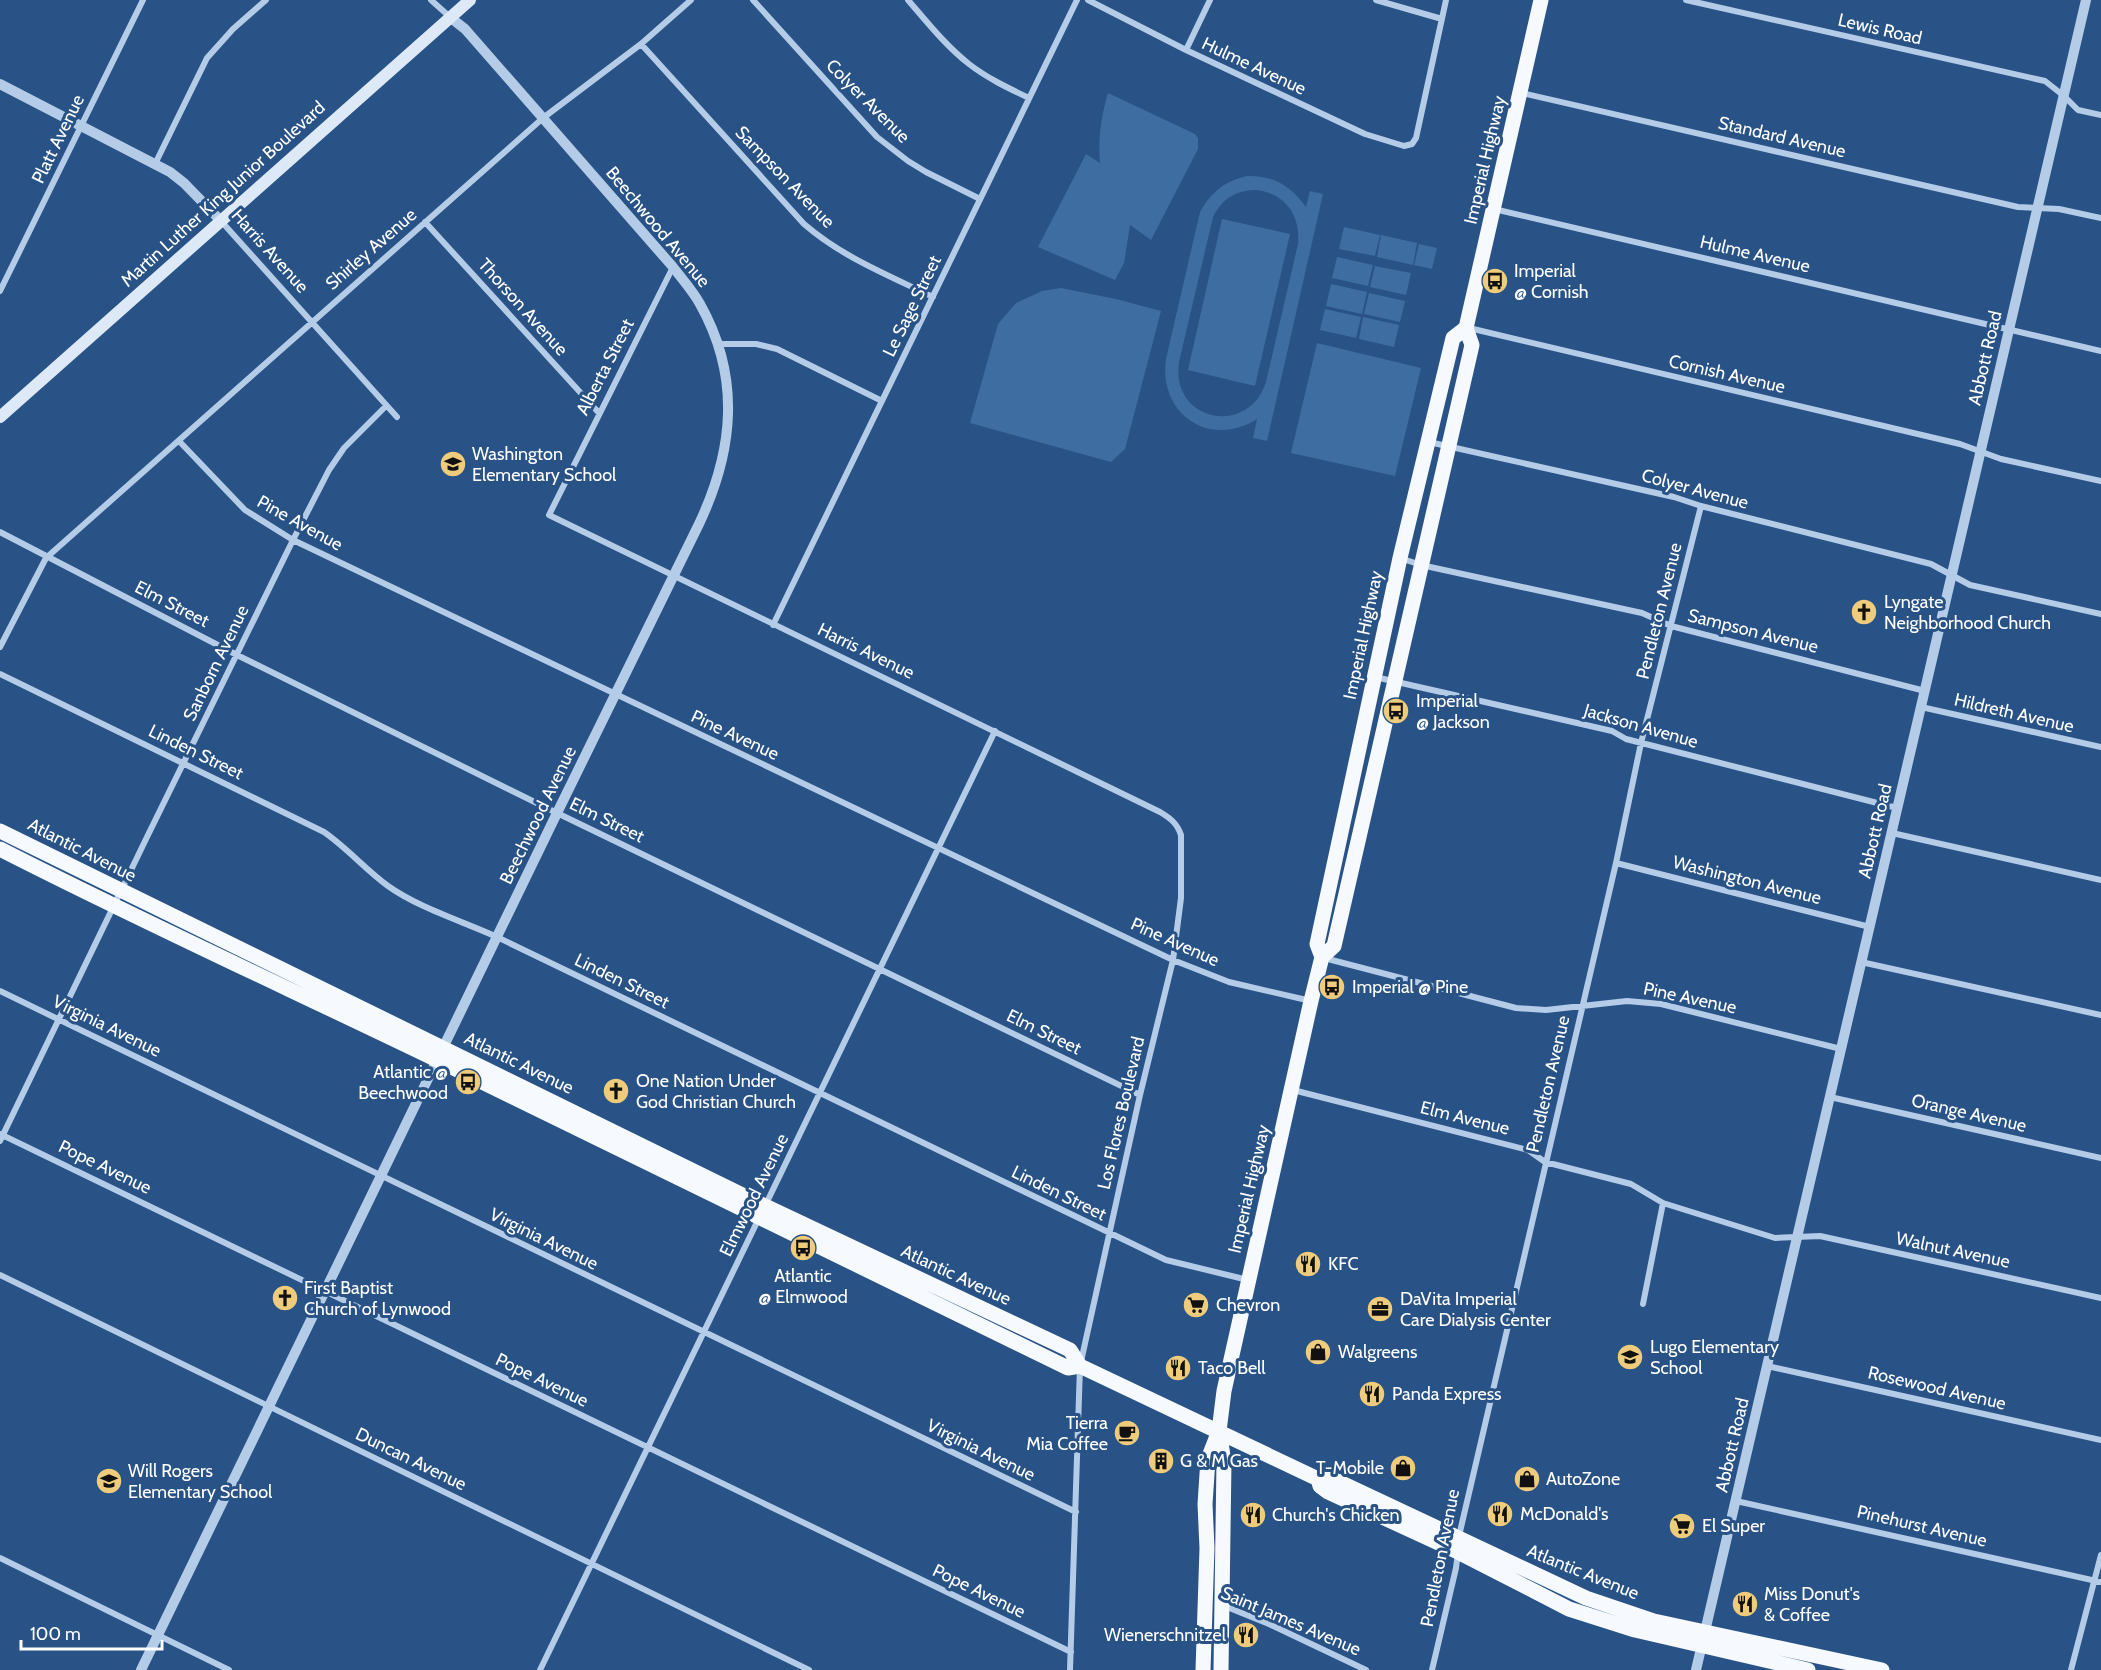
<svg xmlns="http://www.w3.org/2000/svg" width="2101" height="1670" font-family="Cabin,sans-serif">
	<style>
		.park { fill: #3e6da2; fill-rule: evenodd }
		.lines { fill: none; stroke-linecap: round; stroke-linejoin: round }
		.minor { stroke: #b4cce8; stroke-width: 6 }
		.tertiary { stroke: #b4cce8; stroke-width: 10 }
		.secondary { stroke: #dee9f7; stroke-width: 12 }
		.primary { stroke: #f6f9fe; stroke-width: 15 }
		.labels { text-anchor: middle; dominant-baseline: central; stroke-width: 6; stroke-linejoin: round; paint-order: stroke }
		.street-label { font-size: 18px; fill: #fff; stroke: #295386 }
		.poi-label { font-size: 18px; fill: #fff; stroke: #295386; text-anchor: start }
	</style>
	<rect width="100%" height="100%" fill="#295386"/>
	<!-- park -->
	<path class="park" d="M1108,93L1195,134L1198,138V149L1151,240L1130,225L1124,263L1115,280L1038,247L1086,154L1100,163C1098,138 1101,117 1108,93Z
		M1247,176C1273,175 1291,186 1306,207L1310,191L1323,194L1267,441L1253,438L1257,419C1210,449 1158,414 1166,359L1200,212C1211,192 1225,181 1247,176ZM1256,190C1285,193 1301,216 1298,244L1266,382C1248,438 1170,421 1179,362L1213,217C1222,199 1236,190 1256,190Z
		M1222,219L1290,234L1255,386L1188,370Z
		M1344,227L1380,235L1375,256L1339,249Z
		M1381,235L1417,243L1413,265L1377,257Z
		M1419,244L1437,248L1432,269L1414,265Z
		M1337,257L1373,265L1368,286L1332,278Z
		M1375,266L1411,273L1406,295L1370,287Z
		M1331,284L1367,292L1362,314L1326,306Z
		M1061,288L1116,299L1161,311L1125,449L1111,462L970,423L998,324L1016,303L1042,291Z
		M1369,293L1405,301L1400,322L1364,314Z
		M1325,309L1361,317L1356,338L1320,330Z
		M1363,317L1399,325L1394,347L1359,339Z
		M1317,343L1421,368L1395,476L1291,453Z"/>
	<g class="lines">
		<!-- minor -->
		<path class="minor" d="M431,0L450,17
			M753,0L877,137L908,161L926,172L980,199
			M908,0C927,22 946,46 969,64C987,78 1008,88 1029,98
			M1088,0L1186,50L1365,134L1404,146L1412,144L1416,138L1446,0
			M1376,0L1442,19
			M1686,0L2045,81L2064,96L2078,110L2101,115
			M641,44L804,224C842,257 888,275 933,297
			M1186,50L1210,0
			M1522,93L2018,207L2059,209L2101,218
			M155,164L207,58L233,29L266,0
			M1494,209L2101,351
			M221,221L397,417
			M425,222L599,413
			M673,267L549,515L1160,812C1170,818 1177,823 1181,835V898L1173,960L1140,1095L1080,1366L1070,1670
			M0,291L143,0
			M1469,328L1960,444L2001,459L2101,481
			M719,344H756L777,349L882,401
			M179,441L245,510L293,540L1173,960L1229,982L1311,1001
			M1429,442L1674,497L1701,506L1931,564L1970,585L2101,614
			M0,532L237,655L557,813L1140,1095
			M1400,558L1421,565L1642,613L1671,626L1925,691
			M773,625L1077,0
			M0,647L46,558L543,118L641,44L691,0
			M0,674L324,832C347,848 365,869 388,886C419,908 462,921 497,937L1166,1260L1248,1280
			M1375,677L1612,731L1626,739L1897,808
			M1921,707L2101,747
			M1892,833L2101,880
			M1616,863L1870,927
			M1324,958L1516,1008L1546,1010L1627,1001L1661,1004L1841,1049
			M1861,962L2101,1015
			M0,991L1076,1512
			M1293,1090L1528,1150L1545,1162L1631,1184L1663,1203L1775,1238L1820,1236L2101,1298
			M1830,1097L2101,1158
			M0,1134L1071,1652
			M0,1141L147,837L293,540L329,470L344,448L386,406
			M765,1206L995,731
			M0,1275L809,1670
			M1643,1304L1663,1203
			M1767,1366L2101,1440
			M1736,1501L2101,1582
			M1459,1536L1616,863L1641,743L1701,506
			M0,1558L229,1670
			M1222,1605L1269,1624L1366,1670
			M540,1670L759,1218
			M1432,1670L1456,1568L1458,1552
			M2071,1670L2101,1555"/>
		<!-- tertiary -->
		<path class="tertiary" d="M0,84L170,172L184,183L220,220
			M141,1670L557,813L699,524C734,450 741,377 700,304C693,291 682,279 673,267L465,29L451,18
			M1696,1670L2086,0"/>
		<!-- secondary -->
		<path class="secondary" d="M0,417L470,0"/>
		<!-- primary -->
		<path class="primary" d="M0,831L765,1206L1070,1350L1080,1366
			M0,849C143,922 290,989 435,1059C646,1162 857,1265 1068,1368L1080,1366L1318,1479L1331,1478L1586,1598L1654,1621L1882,1670
			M1322,957L1317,944L1400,558L1453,338L1466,328
			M1219,1431L1224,1462L1221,1670
			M1318,1479L1320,1486L1328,1492L1458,1552L1569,1609L1635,1630L1808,1670
			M1203,1670L1207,1548L1205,1504L1208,1459L1219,1431L1224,1391L1311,1001L1322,957L1334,946L1472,345L1466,328L1541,0"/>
	</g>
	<!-- icons -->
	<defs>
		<symbol id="bus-disc" viewBox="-11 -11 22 22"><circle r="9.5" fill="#efcc7b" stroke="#295386"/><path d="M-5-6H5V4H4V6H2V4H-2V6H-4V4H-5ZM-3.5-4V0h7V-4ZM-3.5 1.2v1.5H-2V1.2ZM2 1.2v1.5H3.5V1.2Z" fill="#111"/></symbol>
		<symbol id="school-disc" viewBox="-11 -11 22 22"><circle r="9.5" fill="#efcc7b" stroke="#295386"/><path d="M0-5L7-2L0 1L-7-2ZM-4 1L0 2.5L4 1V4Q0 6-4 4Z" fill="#111"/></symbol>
		<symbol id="church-disc" viewBox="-11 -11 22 22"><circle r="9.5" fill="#efcc7b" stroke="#295386"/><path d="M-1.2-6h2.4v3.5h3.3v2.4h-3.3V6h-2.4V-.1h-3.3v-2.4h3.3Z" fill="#111"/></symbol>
		<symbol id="restaurant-disc" viewBox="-11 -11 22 22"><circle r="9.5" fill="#efcc7b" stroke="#295386"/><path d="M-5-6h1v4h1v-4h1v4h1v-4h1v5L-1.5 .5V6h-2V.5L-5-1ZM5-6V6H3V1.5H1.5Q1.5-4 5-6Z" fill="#111"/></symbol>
		<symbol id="supermarket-disc" viewBox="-11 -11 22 22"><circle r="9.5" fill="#efcc7b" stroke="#295386"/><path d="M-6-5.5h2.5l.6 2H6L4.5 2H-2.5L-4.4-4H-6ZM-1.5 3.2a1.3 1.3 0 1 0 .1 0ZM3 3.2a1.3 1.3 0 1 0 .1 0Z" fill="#111"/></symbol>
		<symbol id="office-disc" viewBox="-11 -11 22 22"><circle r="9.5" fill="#efcc7b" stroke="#295386"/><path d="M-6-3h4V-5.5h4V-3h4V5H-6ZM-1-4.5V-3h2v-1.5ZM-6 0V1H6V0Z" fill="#111"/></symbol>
		<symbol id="shop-disc" viewBox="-11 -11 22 22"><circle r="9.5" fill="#efcc7b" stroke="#295386"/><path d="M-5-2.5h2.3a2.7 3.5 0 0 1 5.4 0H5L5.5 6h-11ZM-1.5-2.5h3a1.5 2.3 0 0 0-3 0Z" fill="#111"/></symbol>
		<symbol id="cafe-disc" viewBox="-11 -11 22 22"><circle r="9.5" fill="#efcc7b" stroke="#295386"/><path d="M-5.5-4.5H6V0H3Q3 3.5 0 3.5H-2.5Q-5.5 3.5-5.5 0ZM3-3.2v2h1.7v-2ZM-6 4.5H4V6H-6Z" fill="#111"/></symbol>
		<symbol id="building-disc" viewBox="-11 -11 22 22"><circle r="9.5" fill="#efcc7b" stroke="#295386"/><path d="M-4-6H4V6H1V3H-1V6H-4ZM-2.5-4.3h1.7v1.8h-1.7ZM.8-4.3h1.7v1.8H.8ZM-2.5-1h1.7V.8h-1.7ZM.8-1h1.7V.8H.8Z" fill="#111"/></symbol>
	</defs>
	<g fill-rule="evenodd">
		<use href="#bus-disc" x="1480" y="266" width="30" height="30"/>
		<use href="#school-disc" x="438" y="449" width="30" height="30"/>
		<use href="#church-disc" x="1849" y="597" width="30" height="30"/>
		<use href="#bus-disc" x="1381" y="696" width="30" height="30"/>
		<use href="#bus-disc" x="1317" y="972" width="30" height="30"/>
		<use href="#bus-disc" x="453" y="1067" width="30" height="30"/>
		<use href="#church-disc" x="601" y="1076" width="30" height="30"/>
		<use href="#bus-disc" x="788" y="1233" width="30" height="30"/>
		<use href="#restaurant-disc" x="1293" y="1249" width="30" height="30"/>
		<use href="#church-disc" x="270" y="1283" width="30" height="30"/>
		<use href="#supermarket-disc" x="1181" y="1290" width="30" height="30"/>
		<use href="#office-disc" x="1365" y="1294" width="30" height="30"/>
		<use href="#shop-disc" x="1303" y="1337" width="30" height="30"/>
		<use href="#school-disc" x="1615" y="1342" width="30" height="30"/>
		<use href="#restaurant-disc" x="1163" y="1353" width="30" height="30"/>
		<use href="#restaurant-disc" x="1357" y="1379" width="30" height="30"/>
		<use href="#cafe-disc" x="1112" y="1418" width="30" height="30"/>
		<use href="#building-disc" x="1146" y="1446" width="30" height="30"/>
		<use href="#shop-disc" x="1388" y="1453" width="30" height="30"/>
		<use href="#shop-disc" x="1512" y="1464" width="30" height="30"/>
		<use href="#school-disc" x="94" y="1466" width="30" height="30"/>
		<use href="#restaurant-disc" x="1485" y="1499" width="30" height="30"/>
		<use href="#restaurant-disc" x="1238" y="1500" width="30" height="30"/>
		<use href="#supermarket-disc" x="1667" y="1511" width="30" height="30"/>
		<use href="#restaurant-disc" x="1730" y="1589" width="30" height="30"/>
		<use href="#restaurant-disc" x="1231" y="1620" width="30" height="30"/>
	</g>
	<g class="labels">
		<!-- street labels -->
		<g class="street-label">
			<text transform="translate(1880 29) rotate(13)">Lewis Road</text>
			<text transform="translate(1254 66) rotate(25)">Hulme Avenue</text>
			<text transform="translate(868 101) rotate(45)">Colyer Avenue</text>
			<text transform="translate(1782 137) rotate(13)">Standard Avenue</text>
			<text transform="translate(58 139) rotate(-64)">Platt Avenue</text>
			<text transform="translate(1485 160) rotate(-77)">Imperial Highway</text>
			<text transform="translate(785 177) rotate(46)">Sampson Avenue</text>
			<text transform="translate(223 194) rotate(-42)">Martin Luther King Junior Boulevard</text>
			<text transform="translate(658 227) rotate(50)">Beechwood Avenue</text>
			<text transform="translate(371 249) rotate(-41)">Shirley Avenue</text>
			<text transform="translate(270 251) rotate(48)">Harris Avenue</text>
			<text transform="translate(1755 254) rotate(13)">Hulme Avenue</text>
			<text transform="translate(912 306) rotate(-64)">Le Sage Street</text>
			<text transform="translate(523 307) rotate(48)">Thorson Avenue</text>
			<text transform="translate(1985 358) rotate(-77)">Abbott Road</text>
			<text transform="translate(605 367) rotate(-63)">Alberta Street</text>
			<text transform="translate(1727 374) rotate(13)">Cornish Avenue</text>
			<text transform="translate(1695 489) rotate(15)">Colyer Avenue</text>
			<text transform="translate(300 523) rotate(29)">Pine Avenue</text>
			<text transform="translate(172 604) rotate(27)">Elm Street</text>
			<text transform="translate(1659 611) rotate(-76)">Pendleton Avenue</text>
			<text transform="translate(1753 631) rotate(14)">Sampson Avenue</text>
			<text transform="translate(1363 635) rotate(-78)">Imperial Highway</text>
			<text transform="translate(866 651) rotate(26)">Harris Avenue</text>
			<text transform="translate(216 663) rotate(-64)">Sanborn Avenue</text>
			<text transform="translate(2014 713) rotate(13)">Hildreth Avenue</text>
			<text transform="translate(1641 726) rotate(16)">Jackson Avenue</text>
			<text transform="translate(735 735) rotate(25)">Pine Avenue</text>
			<text transform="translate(196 752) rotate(26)">Linden Street</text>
			<text transform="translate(538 815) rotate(-64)">Beechwood Avenue</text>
			<text transform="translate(607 820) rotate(26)">Elm Street</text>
			<text transform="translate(1875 831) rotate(-77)">Abbott Road</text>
			<text transform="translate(82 850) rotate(27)">Atlantic Avenue</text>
			<text transform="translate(1747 880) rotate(14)">Washington Avenue</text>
			<text transform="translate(1175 942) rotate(24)">Pine Avenue</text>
			<text transform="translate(622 981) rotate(26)">Linden Street</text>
			<text transform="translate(1690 998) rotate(12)">Pine Avenue</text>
			<text transform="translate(107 1026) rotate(26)">Virginia Avenue</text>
			<text transform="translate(1044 1032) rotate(26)">Elm Street</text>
			<text transform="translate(519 1063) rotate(26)">Atlantic Avenue</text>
			<text transform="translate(1548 1084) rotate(-77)">Pendleton Avenue</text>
			<text transform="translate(1121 1113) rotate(-77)">Los Flores Boulevard</text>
			<text transform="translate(1969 1113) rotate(13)">Orange Avenue</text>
			<text transform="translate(1465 1118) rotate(14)">Elm Avenue</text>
			<text transform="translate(105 1167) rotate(26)">Pope Avenue</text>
			<text transform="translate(1249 1189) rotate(-77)">Imperial Highway</text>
			<text transform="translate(1059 1193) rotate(26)">Linden Street</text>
			<text transform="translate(754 1195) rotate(-64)">Elmwood Avenue</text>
			<text transform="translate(544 1239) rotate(26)">Virginia Avenue</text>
			<text transform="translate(1953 1250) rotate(12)">Walnut Avenue</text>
			<text transform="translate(956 1275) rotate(25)">Atlantic Avenue</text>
			<text transform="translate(542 1380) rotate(26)">Pope Avenue</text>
			<text transform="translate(1937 1388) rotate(13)">Rosewood Avenue</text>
			<text transform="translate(1732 1445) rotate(-77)">Abbott Road</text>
			<text transform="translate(981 1450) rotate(26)">Virginia Avenue</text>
			<text transform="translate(411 1459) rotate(26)">Duncan Avenue</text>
			<text transform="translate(1922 1526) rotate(13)">Pinehurst Avenue</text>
			<text transform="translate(1440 1558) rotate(-79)">Pendleton Avenue</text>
			<text transform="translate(1583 1572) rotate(22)">Atlantic Avenue</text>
			<text transform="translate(979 1591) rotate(26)">Pope Avenue</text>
			<text transform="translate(1291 1621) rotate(23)">Saint James Avenue</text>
		</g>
		<!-- poi labels -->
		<g class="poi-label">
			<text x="1514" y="271">Imperial<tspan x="1514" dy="21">@ Cornish</tspan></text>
			<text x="472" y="454">Washington<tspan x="472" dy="21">Elementary School</tspan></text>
			<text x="1884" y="602">Lyngate<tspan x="1884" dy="21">Neighborhood Church</tspan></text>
			<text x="1416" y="701">Imperial<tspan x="1416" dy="21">@ Jackson</tspan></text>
			<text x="1352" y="987">Imperial @ Pine</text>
			<text x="448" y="1072" text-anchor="end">Atlantic @<tspan x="448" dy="21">Beechwood</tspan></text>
			<text x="636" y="1081">One Nation Under<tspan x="636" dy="21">God Christian Church</tspan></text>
			<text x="1328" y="1264">KFC</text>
			<text x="803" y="1276" text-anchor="middle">Atlantic<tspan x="803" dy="21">@ Elmwood</tspan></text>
			<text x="304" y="1288">First Baptist<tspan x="304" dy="21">Church of Lynwood</tspan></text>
			<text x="1400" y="1299">DaVita Imperial<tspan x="1400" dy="21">Care Dialysis Center</tspan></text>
			<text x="1216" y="1305">Chevron</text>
			<text x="1650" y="1347">Lugo Elementary<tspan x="1650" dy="21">School</tspan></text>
			<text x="1338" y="1352">Walgreens</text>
			<text x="1198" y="1368">Taco Bell</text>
			<text x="1392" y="1394">Panda Express</text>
			<text x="1108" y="1423" text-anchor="end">Tierra<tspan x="1108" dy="21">Mia Coffee</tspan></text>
			<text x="1180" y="1461">G &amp; M Gas</text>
			<text x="1384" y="1468" text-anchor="end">T-Mobile</text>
			<text x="128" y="1471">Will Rogers<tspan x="128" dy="21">Elementary School</tspan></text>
			<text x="1546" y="1479">AutoZone</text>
			<text x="1520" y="1514">McDonald's</text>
			<text x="1272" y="1515">Church's Chicken</text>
			<text x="1702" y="1526">El Super</text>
			<text x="1764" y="1594">Miss Donut's<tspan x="1764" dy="21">&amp; Coffee</tspan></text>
			<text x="1226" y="1635" text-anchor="end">Wienerschnitzel</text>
		</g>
	</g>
	<!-- scale -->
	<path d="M21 1640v9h141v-9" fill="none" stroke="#ffffff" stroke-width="3"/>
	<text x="30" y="1640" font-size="18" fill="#ffffff" stroke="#295386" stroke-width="4.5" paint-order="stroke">100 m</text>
</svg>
